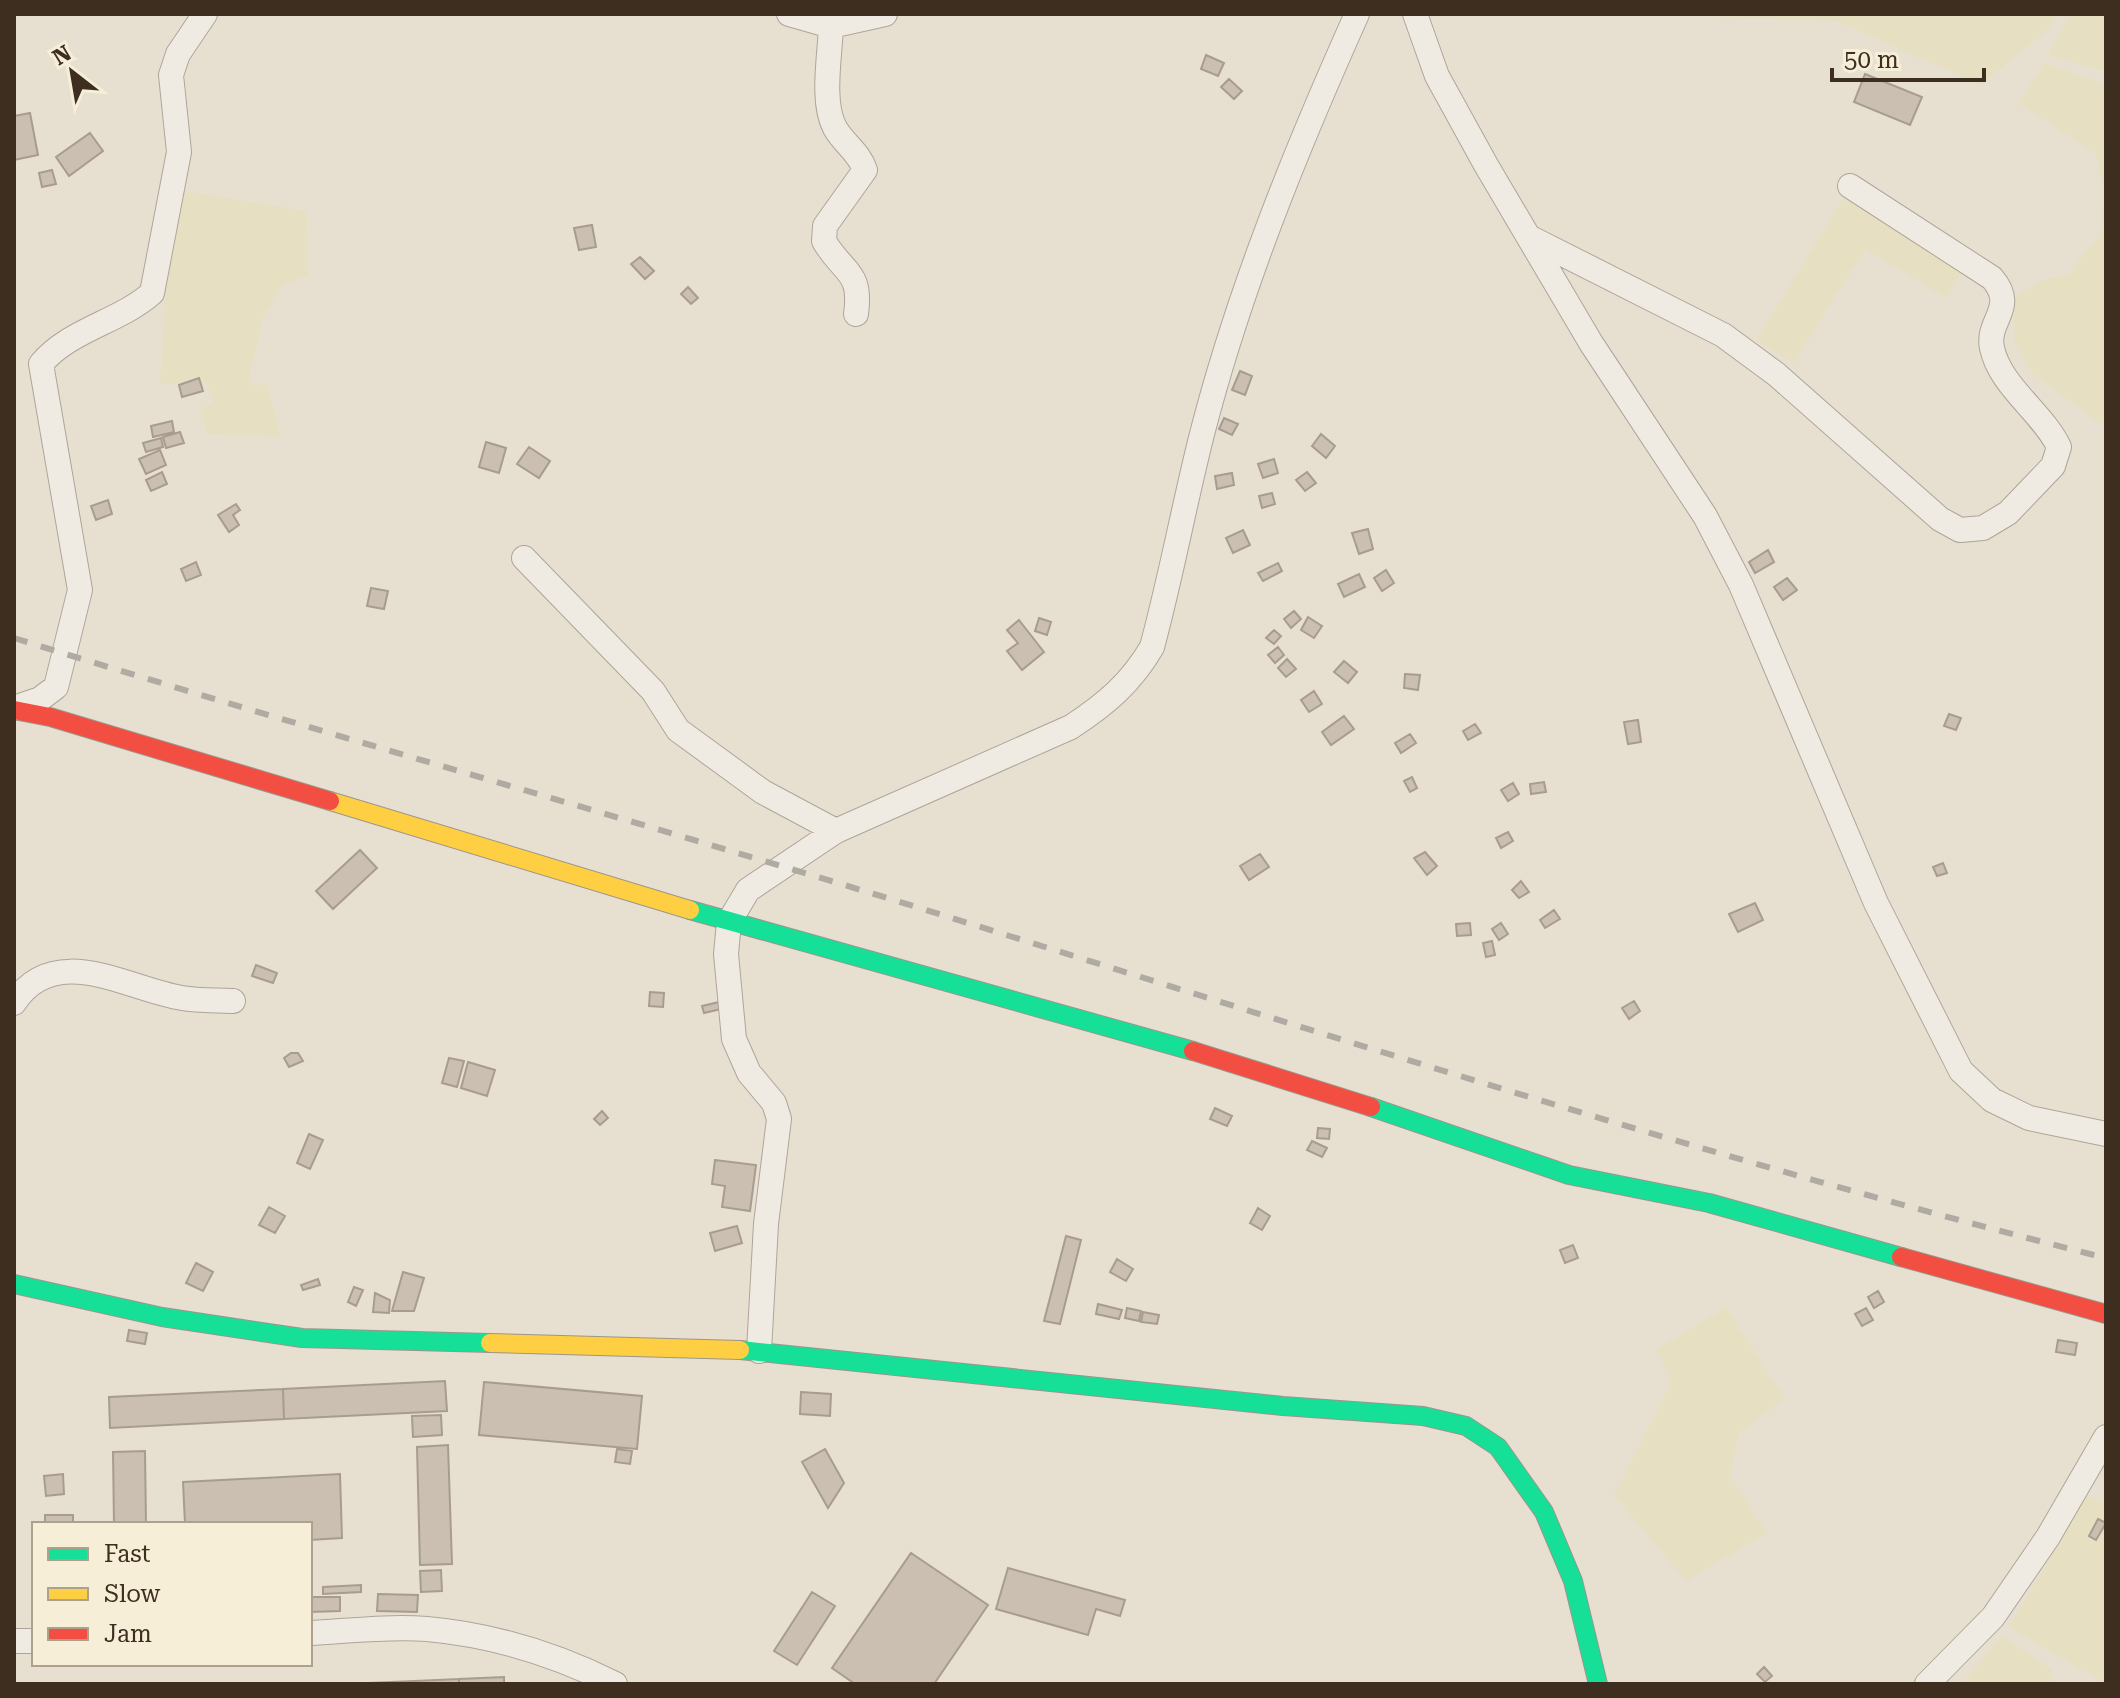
<svg xmlns="http://www.w3.org/2000/svg" width="2120" height="1698" font-family="'Roboto Serif',serif">
	<style>
		.farmland { fill: #e6dfc2 }
		.building { fill: #cbbfb2; stroke: #a89c90; stroke-width: 2 }
		.lines { fill: none; stroke-linecap: round; stroke-linejoin: round }
		.street-casing { stroke: #ada599; stroke-width: 26 }
		.fast-casing { stroke: #9c958a; stroke-width: 20 }
		.slow-casing { stroke: #9c958a; stroke-width: 20 }
		.jam-casing { stroke: #9c958a; stroke-width: 20 }
		.street { stroke: #efebe3; stroke-width: 24 }
		.fast { stroke: #16e098; stroke-width: 18 }
		.slow { stroke: #ffcf43; stroke-width: 18 }
		.jam { stroke: #f24e42; stroke-width: 18 }
		.rail { stroke: #afaaa2; stroke-width: 6; stroke-dasharray: 14 14; stroke-linecap: butt }
	</style>
	<rect width="100%" height="100%" fill="#e7e0d1"/>
	<!-- farmland -->
	<path class="farmland" d="M1652,14H2057L2050,28L1980,85L1836,21Z
		M2069,14H2106V72L2048,55Z
		M2045,63L2106,84V428L2033,374L2015,343L2013,298L2040,281L2068,274L2100,235L2105,194L2095,153L2018,103Z
		M185,191L307,211L308,276L284,284L263,318L248,384L268,385L281,437L207,434L200,409L213,403L207,383L160,384L165,292Z
		M1845,196L1964,268L1946,298L1865,249L1794,363L1756,340Z
		M1726,1307L1785,1399L1739,1433L1730,1475L1767,1533L1686,1581L1614,1495L1671,1383L1656,1350Z
		M2087,1495L2106,1504V1684L2009,1627Z
		M2002,1636L2053,1670L2051,1684H1962Z"/>
	<!-- building -->
	<path class="building" d="M1206,55L1224,63L1218,76L1201,69Z
		M1865,74L1922,97L1910,125L1854,102Z
		M1229,79L1242,91L1234,99L1221,87Z
		M30,113L38,155L14,160V116Z
		M90,133L103,151L69,176L56,157Z
		M52,170L56,184L42,187L39,173Z
		M592,225L596,247L579,250L574,228Z
		M640,257L654,271L645,279L631,264Z
		M688,287L698,298L691,304L681,294Z
		M1240,371L1252,376L1245,395L1232,390Z
		M199,378L203,391L182,397L179,385Z
		M1224,418L1238,424L1232,435L1219,429Z
		M172,421L174,432L153,437L151,426Z
		M180,432L184,443L166,448L163,437Z
		M1321,434L1335,446L1326,458L1312,446Z
		M161,438L163,447L146,452L143,443Z
		M486,442L506,448L499,473L479,467Z
		M529,447L550,461L539,478L517,464Z
		M160,450L166,465L146,474L139,459Z
		M1274,459L1278,473L1263,478L1258,464Z
		M162,472L167,484L151,491L146,480Z
		M1307,472L1316,483L1305,491L1296,480Z
		M1232,473L1234,485L1217,489L1215,476Z
		M1272,493L1275,504L1262,508L1259,496Z
		M108,500L112,514L96,520L91,506Z
		M236,504L240,510L233,515L239,525L229,532L218,515Z
		M1368,529L1373,549L1359,554L1352,533Z
		M1243,530L1250,545L1233,553L1226,538Z
		M1768,550L1774,562L1755,573L1749,562Z
		M196,562L201,575L186,581L181,569Z
		M1278,563L1282,571L1263,581L1258,573Z
		M1386,570L1394,583L1382,591L1374,578Z
		M1359,574L1365,587L1344,597L1338,584Z
		M1787,578L1797,590L1783,600L1774,587Z
		M371,588L388,591L384,609L367,606Z
		M1294,611L1301,619L1291,628L1284,619Z
		M1308,617L1322,626L1314,638L1301,630Z
		M1039,618L1051,622L1047,635L1035,631Z
		M1019,620L1044,652L1022,670L1007,651L1018,643L1007,630Z
		M1274,630L1281,636L1274,644L1266,638Z
		M1278,647L1284,655L1275,663L1268,655Z
		M1287,659L1296,669L1286,677L1278,668Z
		M1344,661L1357,672L1348,683L1334,672Z
		M1405,674L1420,675L1418,690L1404,688Z
		M1314,691L1322,704L1309,712L1301,700Z
		M1949,714L1961,718L1956,730L1944,726Z
		M1344,716L1354,729L1331,745L1322,732Z
		M1638,720L1641,742L1628,744L1624,722Z
		M1475,724L1481,733L1468,740L1463,731Z
		M1410,734L1416,743L1401,753L1395,743Z
		M1412,777L1417,788L1410,792L1404,781Z
		M1544,782L1546,792L1531,794L1530,784Z
		M1513,783L1519,794L1508,801L1501,790Z
		M1508,832L1513,841L1501,848L1496,838Z
		M360,850L377,868L333,909L316,891Z
		M1425,852L1437,866L1427,875L1414,858Z
		M1260,854L1269,867L1249,880L1240,866Z
		M1943,863L1947,873L1937,876L1933,867Z
		M1521,881L1529,892L1519,898L1512,890Z
		M1755,903L1763,920L1738,932L1729,914Z
		M1554,910L1560,919L1545,928L1540,920Z
		M1470,923L1471,935L1457,936L1456,924Z
		M1501,923L1508,934L1499,940L1492,929Z
		M1492,941L1495,955L1486,957L1483,943Z
		M256,965L277,973L273,983L252,976Z
		M650,992L664,993L663,1007L649,1006Z
		M1634,1001L1640,1011L1629,1019L1622,1008Z
		M719,1002L721,1009L704,1013L702,1006Z
		M291,1053H298L303,1061L289,1067L284,1058Z
		M449,1058L464,1061L457,1087L442,1083Z
		M468,1062L495,1070L487,1096L461,1088Z
		M1215,1108L1232,1116L1227,1126L1210,1119Z
		M602,1111L608,1118L600,1125L594,1119Z
		M1318,1128L1330,1129L1329,1139L1317,1138Z
		M309,1134L323,1140L310,1169L297,1163Z
		M1312,1141L1327,1148L1322,1157L1307,1150Z
		M715,1160L756,1165L750,1211L722,1207L725,1186L712,1184Z
		M269,1207L285,1216L275,1233L259,1225Z
		M1258,1208L1270,1216L1262,1230L1250,1223Z
		M737,1226L742,1243L715,1251L710,1233Z
		M1066,1236L1081,1240L1060,1324L1044,1321Z
		M1573,1245L1578,1258L1565,1263L1560,1250Z
		M1117,1259L1133,1269L1126,1281L1110,1272Z
		M196,1263L213,1272L203,1291L186,1283Z
		M403,1272L424,1278L414,1311H392Z
		M318,1279L320,1285L303,1290L301,1285Z
		M354,1287L363,1290L356,1306L348,1302Z
		M1878,1291L1884,1302L1874,1308L1868,1297Z
		M375,1293L390,1300L389,1313L373,1312Z
		M1098,1304L1122,1310L1119,1319L1096,1314Z
		M1127,1308L1141,1311L1139,1321L1125,1318Z
		M1866,1308L1873,1320L1862,1326L1855,1314Z
		M1143,1312L1159,1315L1157,1324L1141,1322Z
		M129,1330L147,1333L145,1344L127,1341Z
		M2058,1340L2077,1343L2075,1355L2056,1352Z
		M445,1381L447,1411L284,1419L283,1389Z
		M484,1382L642,1396L637,1449L479,1435Z
		M283,1389L284,1419L110,1428L109,1397Z
		M801,1392L831,1394L830,1416L800,1414Z
		M441,1415L442,1435L413,1437L412,1416Z
		M448,1445L452,1564L420,1565L417,1447Z
		M617,1449L632,1451L630,1464L615,1462Z
		M825,1449L844,1483L828,1508L802,1462Z
		M145,1451L146,1524H114L113,1452Z
		M63,1474L64,1494L46,1496L44,1476Z
		M340,1474L342,1538L310,1540V1524H185L183,1482Z
		M45,1515H73V1524H45Z
		M2098,1519L2106,1523L2096,1540L2089,1536Z
		M911,1553L988,1605L934,1684H855L832,1668Z
		M1008,1568L1125,1600L1120,1616L1096,1609L1088,1635L996,1609Z
		M441,1570L442,1591L421,1592L420,1571Z
		M361,1585V1592L323,1594V1587Z
		M812,1592L835,1606L797,1665L774,1651Z
		M378,1594L418,1595L417,1612L377,1611Z
		M310,1597H340V1611L310,1612Z
		M1764,1667L1772,1676L1765,1682L1757,1674Z
		M504,1677V1684H459V1679Z
		M459,1679V1684H345Z"/>
	<g class="lines">
		<defs>
			<path id="street" d="M789,14L831,26L885,14
				M1415,14L1437,76L1486,165L1591,343L1705,516L1741,585L1876,903L1961,1071L1992,1100L2029,1118L2106,1134
				M831,26C830,56 821,102 835,128C844,144 859,152 865,170L825,226L824,241C843,274 862,270 856,314
				M1529,237L1723,335L1776,374L1940,519L1960,530L1983,528L2008,513L2053,466L2059,447C2042,412 2000,386 1992,348C1986,320 2018,308 1992,278L1850,186
				M524,558L653,691L678,730L763,792L836,831
				M14,708L40,699L56,687L80,590L41,364C69,330 119,322 152,293L179,152L171,75L178,54L205,14
				M14,1003C55,940 129,990 182,998C199,1001 216,1000 233,1001
				M759,1351L766,1224L779,1119L774,1103L749,1073L734,1039L726,954L729,922L748,890L836,831L1071,727C1106,704 1131,683 1152,647C1171,577 1184,505 1202,434C1239,290 1296,150 1357,14
				M310,1633C348,1631 389,1626 427,1629C494,1635 555,1654 615,1684
				M14,1641H34
				M1927,1684L1993,1617L2048,1537L2106,1437"/>
			<path id="fast" d="M690,910L1193,1051
				M1371,1107L1569,1175L1709,1203L1901,1257
				M14,1284L162,1317L302,1338L490,1343
				M740,1350L1283,1406L1423,1416L1466,1426L1498,1447L1544,1512L1573,1581L1598,1684"/>
			<path id="slow" d="M330,801L690,910
				M490,1343L740,1350"/>
			<path id="jam" d="M14,710L50,717L330,801
				M1193,1051L1371,1107
				M1901,1257L2106,1314"/>
		</defs>
		<!-- street casing -->
		<use href="#street" class="street-casing"/>
		<!-- fast casing -->
		<use href="#fast" class="fast-casing"/>
		<!-- slow casing -->
		<use href="#slow" class="slow-casing"/>
		<!-- jam casing -->
		<use href="#jam" class="jam-casing"/>
		<!-- street -->
		<use href="#street" class="street"/>
		<!-- fast -->
		<use href="#fast" class="fast"/>
		<!-- slow -->
		<use href="#slow" class="slow"/>
		<!-- jam -->
		<use href="#jam" class="jam"/>
		<!-- rail -->
		<path class="rail" d="M14,638C307,729 603,811 897,901C1298,1025 1698,1156 2106,1258"/>
	</g>
	<!-- border -->
	<rect width="2120" height="1698" fill="none" stroke="#3d2e20" stroke-width="32"/>
	<!-- legend -->
	<rect x="32" y="1522" width="280" height="144" fill="#f7eed8" stroke="#ada18e" stroke-width="2"/>
	<rect x="48" y="1548" width="40" height="12" fill="#16e098" stroke="#ada18e" stroke-width="2"/>
	<text x="104" y="1562" font-size="24" fill="#3d2e20">Fast</text>
	<rect x="48" y="1588" width="40" height="12" fill="#ffcf43" stroke="#ada18e" stroke-width="2"/>
	<text x="104" y="1602" font-size="24" fill="#3d2e20">Slow</text>
	<rect x="48" y="1628" width="40" height="12" fill="#f24e42" stroke="#ada18e" stroke-width="2"/>
	<text x="104" y="1642" font-size="24" fill="#3d2e20">Jam</text>
	<!-- north arrow -->
	<g transform="translate(72 72) rotate(329)" stroke="#f7eed8" stroke-width="6" paint-order="stroke">
	<path d="M0-6L14 30L0 20L-14 30Z" fill="#3d2e20"/>
	<text y="-12" font-size="22" font-weight="bold" text-anchor="middle" fill="#3d2e20">N</text>
	</g>
	<!-- scale -->
	<path d="M1832 68v12h152v-12" fill="none" stroke="#3d2e20" stroke-width="4"/>
	<text x="1844" y="68" font-size="24" fill="#3d2e20" stroke="#f7eed8" stroke-width="6" paint-order="stroke">50 m</text>
</svg>
